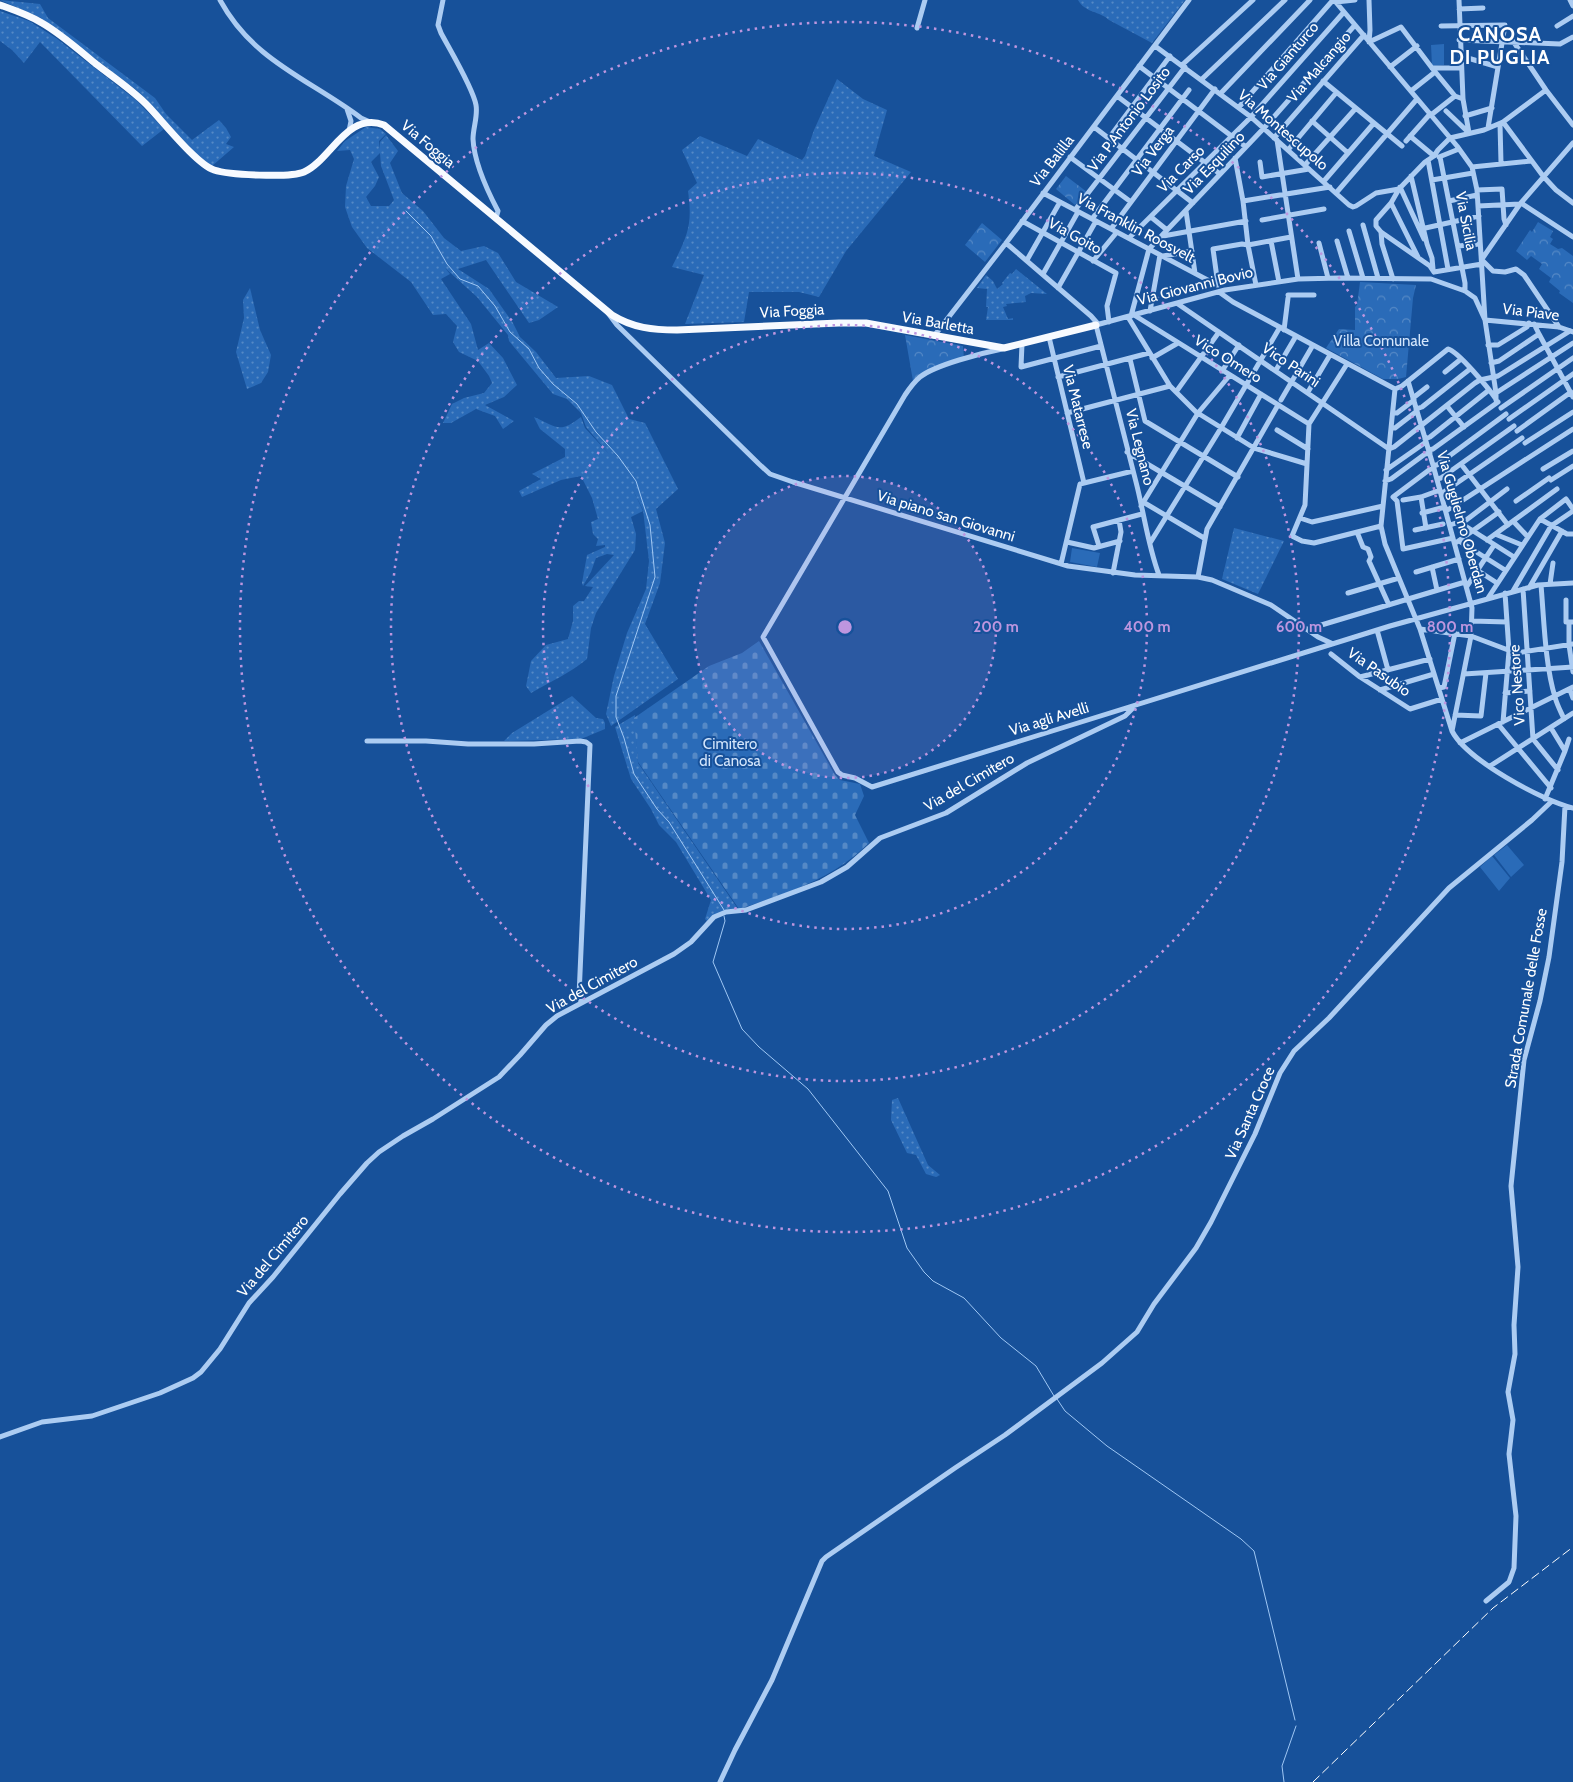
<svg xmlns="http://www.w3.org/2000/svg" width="1573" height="1782" font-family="Cabin,sans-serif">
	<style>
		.grass { fill: url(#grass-dots); fill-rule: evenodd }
		.forest { fill: url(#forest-crowns) }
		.cemetery { fill: url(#cemetery-stones) }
		.garden { fill: #2a6bb8 }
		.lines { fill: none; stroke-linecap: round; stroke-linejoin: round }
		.stream { stroke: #9fc7f4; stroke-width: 1 }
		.minor { stroke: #acccf2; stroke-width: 5 }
		.major { stroke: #f7faff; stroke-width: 7 }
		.rail { stroke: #fff; stroke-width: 1; stroke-dasharray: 9 4; stroke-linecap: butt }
		.ring { fill: none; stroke: #bd96df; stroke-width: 2.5; stroke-dasharray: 2.5 5 }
		.labels { text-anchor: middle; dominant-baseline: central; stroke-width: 4; stroke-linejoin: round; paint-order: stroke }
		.street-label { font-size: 15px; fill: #fff; stroke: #17519a }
		.park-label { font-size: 15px; fill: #d4e6fc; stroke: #17519a }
		.district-label { font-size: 20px; font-weight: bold; letter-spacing: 1px; fill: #fff; stroke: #17519a }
		.centre { fill: #bd96df; stroke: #17519a; stroke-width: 2.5 }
		.ring-label { font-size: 15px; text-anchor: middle; font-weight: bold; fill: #bd96df; stroke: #17519a; stroke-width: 4; stroke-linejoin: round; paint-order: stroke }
	</style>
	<defs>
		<pattern id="grass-dots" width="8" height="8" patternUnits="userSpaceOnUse" patternTransform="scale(1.25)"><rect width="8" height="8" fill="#2a6bb8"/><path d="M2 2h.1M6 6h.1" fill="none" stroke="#5589c6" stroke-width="1.8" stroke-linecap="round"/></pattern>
		<pattern id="forest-crowns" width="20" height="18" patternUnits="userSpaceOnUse" patternTransform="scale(1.25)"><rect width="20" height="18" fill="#2a6bb8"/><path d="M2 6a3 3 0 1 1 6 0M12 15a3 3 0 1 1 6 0" fill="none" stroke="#5589c6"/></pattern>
		<pattern id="cemetery-stones" width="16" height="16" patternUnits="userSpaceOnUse" patternTransform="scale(1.25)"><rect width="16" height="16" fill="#2a6bb8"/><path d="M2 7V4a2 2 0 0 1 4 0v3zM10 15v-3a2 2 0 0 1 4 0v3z" fill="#5589c6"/></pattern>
	</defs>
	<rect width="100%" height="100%" fill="#17519a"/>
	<!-- grass -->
	<path class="grass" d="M0,0L40,4L48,18L155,98L166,114L192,140L219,120L226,128L231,137L226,144L234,147L212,166L197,155L139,92L118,76L41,18Z
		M1078,0H1185L1152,43L1109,20C1100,11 1085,13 1078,0Z
		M0,11L29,21L56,38L136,100L164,129L142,146L40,42L24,63L12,50L0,41Z
		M837,79L863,99L887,110L874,156L911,172L846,251L819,297L799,292H749L744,322L685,324L704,275L672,267C687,236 693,226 688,191L697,183L682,150L700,136L747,156L758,139L802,160L805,156L814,130Z
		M366,127L380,129L386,134L379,141L380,150V142L386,135L398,151L390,163L402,193L423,211L444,238L461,251L484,246L498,253L516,282L558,307L539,320L529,323L486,260L458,269L489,289L513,323L520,337L536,352L556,378L589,376L612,385L629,419L645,423L678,489L656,509L665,543L660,583L645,624L678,679L611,726L606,714L614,676L627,633L646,589L649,561L643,510L632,488L643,511L631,517L636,534L635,550L596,613L591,628L587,659C570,673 550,682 531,693L526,686L531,661L546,645L568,639L573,621V606L579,601H584L593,587L585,586L614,555L607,554L596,558L591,572L583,586L582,583L587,555L605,547V545L596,546L598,539L593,534L591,522L598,519L592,498L581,476L561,480L522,497L519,491L541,479L532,474L565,457V449L540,429L534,417C557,427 559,434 581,417L585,428L609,454L586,427L581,413L567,399L553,394L509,341L508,335L477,297L445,268L450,274L441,279L471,324L478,350L489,343L503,358L517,385L504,397L485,405L514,421L503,429L495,416L476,409L451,423H443L452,404L464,398L484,393L492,383L489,376L478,361L459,352L453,342L457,326L446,314L433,315L411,282L367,248L352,227L345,207L346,186L354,159L350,150L337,151L345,141ZM380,153L381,166L394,200L389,206H371L366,197L375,186L379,177L371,162Z
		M1016,269L1047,294L1031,293L1025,296L1026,302L1006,304L1007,306L1003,307L1008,319L1013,318V320H986L988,307H986L987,289L977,288L986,275L993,281L997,289L1003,284L1002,283L1010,273L1012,274Z
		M250,288L260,330L271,355L268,372L261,383L247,389L236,352L244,318L243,300Z
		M1234,528L1284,541L1258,594L1222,579Z
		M572,696L596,718L603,719L605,723V729L581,739L504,741L512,733Z
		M635,715L638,763L738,909H728L707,921L705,919L711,900L676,842L659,825L651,809L631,779L615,727Z
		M898,1098L928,1165L940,1175L936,1177L926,1174L916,1155L907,1153L891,1120L892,1100Z"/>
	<!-- forest -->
	<path class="forest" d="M1066,176L1087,192L1075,205L1056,189Z
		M1538,222L1553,231L1550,237L1553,239L1550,244L1558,249L1562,248L1573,256V303L1559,293L1560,291L1549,282L1551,278L1539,269L1542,264L1531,256L1527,260L1516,251L1530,230L1532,232Z
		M982,223L1002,240L985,262L965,245Z
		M1360,282L1416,285L1413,298L1406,377L1398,379H1383L1326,348L1339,329L1355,330V307L1357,305Z
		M905,335L963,346L964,359L924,373L913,381Z"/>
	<!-- cemetery -->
	<path class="cemetery" d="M759,641L835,775L840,780L860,784L864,796L855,815L869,843C861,850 854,857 845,863C814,885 775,897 739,909L638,762L634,718L709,666L742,653Z"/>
	<!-- garden -->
	<path class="garden" d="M1444,44V65L1432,66L1431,45Z
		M1072,548L1100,553L1097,567L1070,562Z
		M1507,845L1524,865L1511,877L1494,855Z
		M1492,856L1510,878L1499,891L1480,867Z"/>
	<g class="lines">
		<!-- stream -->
		<path class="stream" d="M406,211L431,236L447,264L460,279L478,286L495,306L510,332L529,349L539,368L553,384L577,404L596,432L618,456L636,481L650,525L655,577L616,696V717L624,738L634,774L657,809L669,822L724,910
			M724,916L725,921L713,962L742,1029L759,1047L808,1089L888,1191L907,1248L924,1272L933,1281L964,1298L1001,1338L1036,1366L1054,1396
			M1057,1399L1065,1411L1107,1446L1241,1539L1254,1551L1295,1720
			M1284,1782L1282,1766L1296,1726"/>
		<!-- minor -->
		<path class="minor" d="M220,0C253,61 309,79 361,118L370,122
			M443,0L438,25L441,33C450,50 473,88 476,105C478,116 473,128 473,139C474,161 488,192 498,211L496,218
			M1334,0L1457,146L1472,167L1477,190L1485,320L1496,393V400
			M1369,0L1370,30L1369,42
			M1459,0L1463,99L1469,133
			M1570,0L1573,6
			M1336,2L1355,0
			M1459,9L1483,8
			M1441,26L1505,25L1488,128
			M1557,26L1573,16
			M917,28L925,0
			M1459,40L1560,44L1573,37
			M1513,41L1546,90L1573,125
			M1369,42L1401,27L1432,68L1455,96L1463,99
			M1155,46L1251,117L1349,205L1353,207L1356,206L1376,193L1399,189
			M1461,56L1498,67
			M1182,65L1253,0
			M1139,66L1246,147
			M1390,67L1417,46
			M1432,68H1461
			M1202,79L1285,0
			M1323,81L1402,146
			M1411,91L1435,72
			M1221,93L1310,0
			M1117,96L1220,174
			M1239,107L1333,0
			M347,109L351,121L349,131
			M1446,111L1469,133
			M1431,115L1455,96
			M1465,116L1492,108
			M1312,121L1348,153
			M1503,122L1543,176L1556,190L1573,203
			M1500,124L1501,163
			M1094,127L1193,203
			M1410,136L1434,156
			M1109,138L1170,56
			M1274,138L1364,35
			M1277,140L1298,279
			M1406,141L1430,114
			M1288,150L1336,93
			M1070,157L1131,202
			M1439,157L1459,149
			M1440,157L1465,283V291
			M1235,158L1243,201L1330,187
			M1428,160L1448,269
			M1260,162L1262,177L1309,169
			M1305,165L1356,108
			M1472,167L1531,161
			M1411,176L1427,244L1432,258L1433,269
			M1432,180L1473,173
			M1324,181L1374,123
			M1400,187L1424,239
			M1477,190L1502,189L1504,219L1506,225
			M1043,193L1217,285
			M1336,193L1417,99
			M1243,201L1248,245L1291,237
			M1449,201L1477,195
			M1391,203L1418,257
			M1521,203L1573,237
			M1478,206L1520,204
			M1075,210L1185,67
			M1186,211L1195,273
			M1151,217L1167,230
			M1092,219L1189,90
			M1262,220L1324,209
			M1022,221L1116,273L1107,306L1109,322
			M1363,225L1378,278
			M1111,229L1215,89
			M1421,229L1479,216
			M1349,231L1363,278
			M1381,232L1382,244L1393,279
			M1163,236L1246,221
			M1129,238L1251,117L1344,12
			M1271,241L1279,282
			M1337,241L1348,278
			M1006,243L1091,316L1098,324
			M1319,243L1328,278
			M1458,246L1480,244
			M1163,256L1192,251
			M1482,259L1520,204L1573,143
			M1027,260L1060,202
			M1482,260L1493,271L1505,272L1516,269L1524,275L1559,327
			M1093,261L1117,232
			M1434,272L1430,266L1381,232L1376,226V220L1391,203L1399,189L1425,162L1434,156L1438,150L1450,138L1484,130L1503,122L1546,90
			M1434,272L1482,264
			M1043,274L1078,212
			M1218,285L1213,249L1242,244L1248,245L1256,285
			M1058,288L1096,221
			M1219,292L1233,302L1395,389
			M1288,295H1314
			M1178,304L1389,449L1394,447L1475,383L1480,380L1498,376L1570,331
			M1150,311L1160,255
			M608,313L617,325L759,464L770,474L793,482L1068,566L1135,575L1198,577L1212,580L1271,605L1318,637L1331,643
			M1134,315L1309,424
			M1131,316L1149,249L1264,128L1355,25
			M1128,317L1170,386L1196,412L1254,448L1307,464
			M1485,320L1559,327L1573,332
			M1284,330L1288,298
			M1539,334L1573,397
			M934,336L1006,243L1189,0
			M1049,337L1084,483
			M1022,344L1021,367L1101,346
			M1488,345H1498L1527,327L1529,323
			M1002,349C982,353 935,365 920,377C914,382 909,389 905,395L763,637L838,772L842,775L855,778L872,787L1390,626L1538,585L1573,583
			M1152,358L1178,343
			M1130,359L1145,421L1238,477
			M1491,363L1499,361L1539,334L1534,324
			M1347,364L1309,424L1305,505L1292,536L1302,541L1314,543L1381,526
			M1276,370L1296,336
			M1222,371L1239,345
			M1445,372L1461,359
			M1058,377L1149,353
			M1408,381L1433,465L1472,608L1471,636L1452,731
			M1395,389L1381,526L1385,544L1420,629L1452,731C1467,760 1541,800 1573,808
			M1395,389L1402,386L1448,349C1458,351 1489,389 1496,399
			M1176,392L1219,332
			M1308,392L1330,355
			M1496,393L1573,343
			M1413,398L1427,387
			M1281,400L1313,345
			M1447,406L1464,427
			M1501,408L1573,358
			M1416,409L1422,407L1470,369
			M1067,413L1170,386
			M1393,413H1397L1414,400
			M1509,419L1573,374
			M1391,428H1395L1417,411
			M1277,430L1308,449
			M1517,431L1571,392
			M1237,438L1261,394
			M1425,439L1430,437L1489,390
			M1525,443L1573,412
			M1429,450L1433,449L1498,402
			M1127,452L1220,507
			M1461,464L1508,525
			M1433,465H1437L1506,414
			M1434,468L1429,470L1393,497L1397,501L1403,549L1453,538
			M1543,469L1573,451
			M1386,470L1426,442
			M1437,479L1441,478L1514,426
			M1551,480L1573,466
			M1385,481L1391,479L1425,454L1430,453
			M1441,494L1522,438
			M1421,497L1426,528
			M1403,500L1421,497L1440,490
			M1516,501L1549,478
			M1143,502L1204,538
			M1141,506L1198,413L1230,375
			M1446,511L1573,429
			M1422,513L1445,507
			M1300,518L1312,522L1383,506
			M1540,519L1567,534H1573
			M1513,521L1528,537
			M1461,524L1507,489
			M1450,525L1459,522L1514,557
			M1415,530L1443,524
			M1357,532L1363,547L1368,549L1371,557L1369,561L1389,605
			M1495,534L1522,545
			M1487,540L1557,489
			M1459,541L1505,570
			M1067,542L1094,548L1120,541
			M1457,542L1499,512
			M1150,543L1221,428L1280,327
			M1099,546L1093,527L1142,514
			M1061,564L1080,484L1133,471
			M1432,567L1437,590
			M1477,570L1497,583
			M1416,572L1459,559
			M1113,573L1121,532L1119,520
			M1159,575C1148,546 1144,513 1136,482C1123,430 1109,377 1096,325L1225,290L1298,279L1339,278L1431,279L1465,291L1475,298L1485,320
			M1198,577L1207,529L1278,405
			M1550,584L1553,563
			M1541,585C1544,619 1545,665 1555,697C1557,705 1561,712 1564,719
			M1467,586L1494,545
			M1529,588L1562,531
			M1523,589L1533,739L1558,770
			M1513,591L1551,526L1573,511
			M1348,593L1399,578
			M1488,598L1540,519L1566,499L1573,509
			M1566,600V622H1573
			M1472,621L1507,622
			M1569,622V645L1573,672
			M1308,629L1465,582
			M1420,629L1471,636L1516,653L1573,644
			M1377,630L1388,670
			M1331,654L1360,677L1410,709L1442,699
			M1464,674L1573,667
			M1360,677L1430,659
			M1439,688L1444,687L1455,633
			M1380,690L1434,674
			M1570,690L1573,698
			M1505,693L1530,691
			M1455,715L1481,716L1486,673
			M1503,722L1509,651L1505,593
			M1498,724L1551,788
			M367,741H426L468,744H534L580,741L586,742L590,745L579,996L581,1002
			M1460,743L1573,687
			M1565,751L1569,739
			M1490,766L1573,713
			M1545,799L1565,751L1551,728
			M0,1437L42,1422L92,1416L160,1393L193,1378L201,1372L220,1349L249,1303L273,1277L340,1194L367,1163L379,1152L403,1136L433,1119L499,1077L520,1055L546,1025L557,1016L674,954L691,942L714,917L726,912L746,910L821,882L847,867L880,838L946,813L1027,763L1125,716L1136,705
			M1486,1601L1509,1582L1514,1568L1516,1516L1509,1454L1513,1420L1508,1392L1515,1354L1514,1325L1518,1267L1511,1186L1524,1060L1540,1001L1549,957L1562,862L1565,806
			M720,1782L735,1750L772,1680L822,1561L826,1557L955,1468L1005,1435L1102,1363L1137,1332L1154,1304L1196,1248L1211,1222L1255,1134L1280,1073L1294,1051L1329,1018L1449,888L1532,820L1551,802"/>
		<!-- major -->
		<path class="major" d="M0,5C14,10 29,15 42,23C61,34 79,50 96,64C113,77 131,89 146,104C161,119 196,164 214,170C229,175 290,178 304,172C331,160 347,111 384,125L612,315C633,328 653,330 677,330L839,323H866L1004,348L1096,325"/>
		<!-- rail -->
		<path class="rail" d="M1313,1782L1493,1608L1573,1547"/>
	</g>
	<!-- distance rings -->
	<circle cx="845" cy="627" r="151" fill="#bd96df" fill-opacity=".12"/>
	<g class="ring">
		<circle cx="845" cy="627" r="151"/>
		<circle cx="845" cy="627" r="302"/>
		<circle cx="845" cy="627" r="454"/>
		<circle cx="845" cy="627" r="605"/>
	</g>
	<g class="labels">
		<!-- street labels -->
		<g class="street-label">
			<text transform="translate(1288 56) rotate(-49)">Via Gianturco</text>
			<text transform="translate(1319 67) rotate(-49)">Via Malcangio</text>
			<text transform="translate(1129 119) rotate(-53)">Via P.Antonio Losito</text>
			<text transform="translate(1283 130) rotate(41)">Via Montescupolo</text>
			<text transform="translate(428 144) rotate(40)">Via Foggia</text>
			<text transform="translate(1153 151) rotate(-53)">Via Verga</text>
			<text transform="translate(1052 161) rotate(-52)">Via Balilla</text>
			<text transform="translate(1214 163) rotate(-46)">Via Esquilino</text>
			<text transform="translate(1181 169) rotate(-45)">Via Carso</text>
			<text transform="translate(1466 221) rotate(79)">Via Sicilia</text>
			<text transform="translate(1136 228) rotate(28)">Via Franklin Roosvelt</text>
			<text transform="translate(1075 236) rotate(29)">Via Goito</text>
			<text transform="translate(1195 286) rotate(-14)">Via Giovanni Bovio</text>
			<text transform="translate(792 311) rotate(-3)">Via Foggia</text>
			<text transform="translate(1531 312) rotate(7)">Via Piave</text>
			<text transform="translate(938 323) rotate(10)">Via Barletta</text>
			<text transform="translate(1228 359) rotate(32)">Vico Omero</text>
			<text transform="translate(1291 365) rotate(34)">Vico Parini</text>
			<text transform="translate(1078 407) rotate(76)">Via Matarrese</text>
			<text transform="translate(1140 447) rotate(76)">Via Legnano</text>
			<text transform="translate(946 516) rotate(17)">Via piano san Giovanni</text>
			<text transform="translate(1462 522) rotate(74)">Via Guglielmo Oberdan</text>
			<text transform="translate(1379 672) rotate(35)">Via Pasubio</text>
			<text transform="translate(1517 685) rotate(-94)">Vico Nestore</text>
			<text transform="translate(1049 719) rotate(-17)">Via agli Avelli</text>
			<text transform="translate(969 782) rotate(-30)">Via del Cimitero</text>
			<text transform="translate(592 985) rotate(-29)">Via del Cimitero</text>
			<text transform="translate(1526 998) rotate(-80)">Strada Comunale delle Fosse</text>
			<text transform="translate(1250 1113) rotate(-66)">Via Santa Croce</text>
			<text transform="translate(273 1256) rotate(-50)">Via del Cimitero</text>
		</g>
		<!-- park labels -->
		<g class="park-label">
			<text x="1381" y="341">Villa Comunale</text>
			<text x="730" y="744">Cimitero<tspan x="730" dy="17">di Canosa</tspan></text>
		</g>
		<!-- district labels -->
		<g class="district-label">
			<text x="1500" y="34">CANOSA<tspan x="1500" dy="23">DI PUGLIA</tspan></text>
		</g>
	</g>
	<circle cx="845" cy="627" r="8" class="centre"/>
	<g class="ring-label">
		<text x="996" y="632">200 m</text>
		<text x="1147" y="632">400 m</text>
		<text x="1299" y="632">600 m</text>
		<text x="1450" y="632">800 m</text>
	</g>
</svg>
